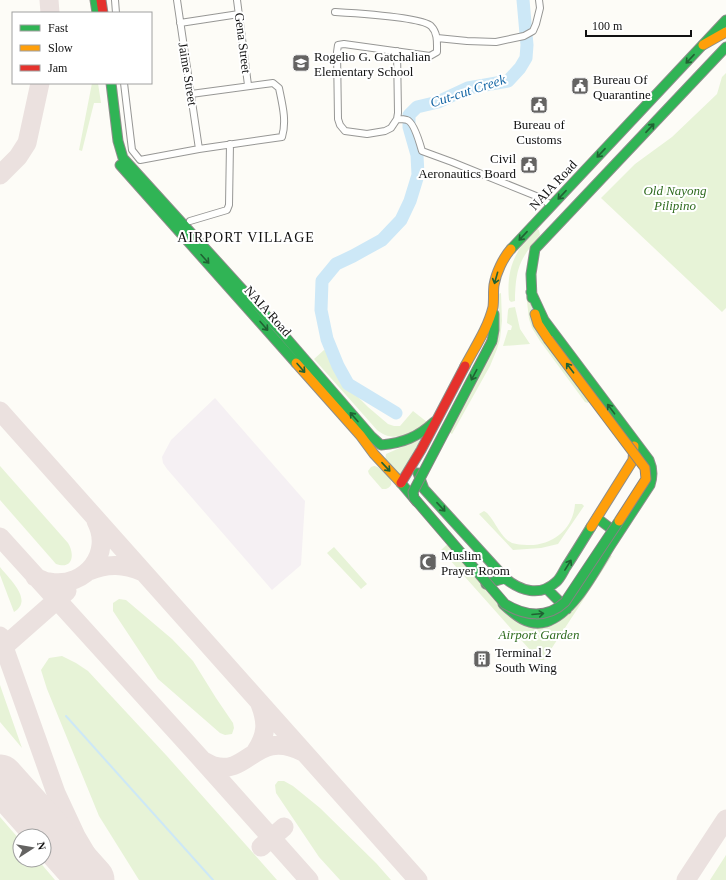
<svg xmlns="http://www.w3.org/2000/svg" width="726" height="880" font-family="Georgia,serif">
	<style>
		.industrial { fill: #f5f0f3 }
		.green { fill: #e7f3d7 }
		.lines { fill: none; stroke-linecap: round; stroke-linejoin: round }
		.stream { stroke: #cde8f7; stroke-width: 2 }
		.river { stroke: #cde8f7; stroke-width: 13 }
		.taxiway { stroke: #ebe1df; stroke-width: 19 }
		.runway { stroke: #ebe1df; stroke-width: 47 }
		.street-casing { stroke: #979795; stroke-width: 8 }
		.fast-casing { stroke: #8e8d8b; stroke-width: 11 }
		.slow-casing { stroke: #8e8d8b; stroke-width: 11 }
		.jam-casing { stroke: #8e8d8b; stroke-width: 11 }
		.street { stroke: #fffffe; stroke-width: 6 }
		.fast { stroke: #30b455; stroke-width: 9 }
		.slow { stroke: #ff9f0a; stroke-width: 9 }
		.jam { stroke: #e5322d; stroke-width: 9 }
		.fast-bridge-casing { stroke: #858482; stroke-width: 11; stroke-linecap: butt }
		.slow-bridge-casing { stroke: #858482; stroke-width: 11; stroke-linecap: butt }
		.fast-bridge { stroke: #30b455; stroke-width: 9 }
		.slow-bridge { stroke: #ff9f0a; stroke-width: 9 }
		.oneway { stroke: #206233 }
		.labels { text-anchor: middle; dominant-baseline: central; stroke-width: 4; stroke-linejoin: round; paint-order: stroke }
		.street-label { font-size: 13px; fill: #111; stroke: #fff }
		.poi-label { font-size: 13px; fill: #111; stroke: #fff; text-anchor: start }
		.park-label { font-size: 13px; font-style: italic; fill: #2f6b1f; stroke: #fff }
		.water-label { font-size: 14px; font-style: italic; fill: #1768a6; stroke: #fff }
		.neighbourhood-label { font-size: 14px; letter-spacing: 1px; fill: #111; stroke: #fff }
	</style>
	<rect width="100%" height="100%" fill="#fdfcf7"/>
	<!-- industrial -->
	<path class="industrial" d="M215,398L305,501L301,565L272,590L167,469L163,463L162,457L171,440Z"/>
	<!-- green -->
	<path class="green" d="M726,73V308L722,312L601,198L635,164L672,137L717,94L722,77Z
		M92,83H98L101,103H94L82,151L79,150Z
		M536,228L539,230L540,235C520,259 516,267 515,298V301L511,302L509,300C506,269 515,250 536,228Z
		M527,292H529L534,318L589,401L588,403L585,402L540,341L532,328L529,319L526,293Z
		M501,293L502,321L500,339L497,349L490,366L452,434L449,432L498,332L499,321L498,294Z
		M515,307L520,329L530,344L503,346L508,330H511L512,326L507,323L508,310L509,308Z
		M324,350L327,351L346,385L368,407L388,424L394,426H400L413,411L427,422C418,431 401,439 388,436C384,435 380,432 377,430L314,359Z
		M418,440L421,442L400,478L385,460L386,454Z
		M0,466L68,543C75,554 73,570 56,564L0,500Z
		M374,466C379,466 394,479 391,485C390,487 388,488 386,489H382L369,474L368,471L371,467Z
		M575,504H582L584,506L558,544L541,548L513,550L479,514L484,511C493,515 499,537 512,543C516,544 522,545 527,545C552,546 573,530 575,504Z
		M450,542L501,600L547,614L609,555L612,556L544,660H539L441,550Z
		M334,547L367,584L361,589L327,553Z
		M0,567C9,579 34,600 14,612L0,575Z
		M119,599L126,600L172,639L193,661L216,698L233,723L234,728L232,734L225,735L220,733L158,679L113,611V603Z
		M62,656L76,663L88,671L166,755L277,880H139L99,816L47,689L41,670L49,658Z
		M0,685L1,688L22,748L0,722Z
		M278,781H284L293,786L320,808L376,863L391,880H340L319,857L276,793L275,785Z
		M0,817L20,840V860H38L55,880H0Z
		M726,855V880H710Z"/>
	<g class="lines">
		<!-- stream -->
		<path class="stream" d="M66,716L213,880"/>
		<!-- river -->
		<path class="river" d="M396,413L348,384L338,366L327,339L321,310L322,281L336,264L353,256L382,240L401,220L410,201L418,175L417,155L409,127V115L417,107L438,102L468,88L508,81L520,68L526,58L527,45L523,0"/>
		<!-- taxiway -->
		<path class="taxiway" d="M49,0L50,13
			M0,175L18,157L27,143L40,83
			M0,411L418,880
			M0,537L203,761L309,880
			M89,571C108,563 124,564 143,572
			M35,577C40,579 45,582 50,582C86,588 113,553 96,521
			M0,636L56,793L76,836L102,880
			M0,650L67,591
			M256,751C267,734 267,722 260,704
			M203,761C207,762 210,765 214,766C249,776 256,728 303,752
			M261,847L284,827
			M686,880L726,819"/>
		<!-- runway -->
		<path class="runway" d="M0,778L91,880"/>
		<defs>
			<path id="street" d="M115,0L116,13
				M177,0L199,149
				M237,0L248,85
				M335,12C352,13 421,17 431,26C438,33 437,43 437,52L430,56L344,44L338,45L337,52L338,119L340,125L345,131L367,134L385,131L391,128L397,119L398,113L397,51
				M180,23L239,14
				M437,38L467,41L496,42L524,36L533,31L536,24L540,8L539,0
				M124,83L132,150L140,160L199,149L282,137C287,121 282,103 279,88L273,83L191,94
				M397,119C400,119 404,119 407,120C414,122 420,144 422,151L452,162L541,198L552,206
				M190,221L227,210L229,205L230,144"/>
			<path id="fast" d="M95,0L97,13
				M111,83L118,141L123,158L282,333L371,436L381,445C403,443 418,437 434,422
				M120,165L296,363
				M511,249L726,20
				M532,298L531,274L535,249L726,47
				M492,341L494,330V314
				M418,473L424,489L505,578C520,591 540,597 556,582C560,579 563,572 566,567C575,553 583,540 591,527
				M401,483L417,502
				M597,518L618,534
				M486,584L505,578
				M547,589L567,609
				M503,604C515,615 528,627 546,622C574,613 595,570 610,546C623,526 637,505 650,485C653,476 653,469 649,460L544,320L531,292"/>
			<path id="slow" d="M703,45L726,32
				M535,314L538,324L548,339
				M296,363L360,435L374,454L401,483
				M465,366C475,347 488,328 493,307C494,300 493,292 494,285C496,273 503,258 511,249
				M591,527L633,460L634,446"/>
			<path id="jam" d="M101,0L103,13
				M401,483L421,450L465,366"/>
		</defs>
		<!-- street casing -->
		<use href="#street" class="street-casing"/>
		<!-- fast casing -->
		<use href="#fast" class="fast-casing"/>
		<!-- slow casing -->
		<use href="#slow" class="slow-casing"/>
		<!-- jam casing -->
		<use href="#jam" class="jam-casing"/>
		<!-- street -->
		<use href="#street" class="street"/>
		<!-- fast -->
		<use href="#fast" class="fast"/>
		<!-- slow -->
		<use href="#slow" class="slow"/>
		<!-- jam -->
		<use href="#jam" class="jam"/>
		<defs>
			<path id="fast-bridge" d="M492,341L413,492L414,498L505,604C525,616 547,619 565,602L619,521"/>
			<path id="slow-bridge" d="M548,339L645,468L646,479L619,521"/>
		</defs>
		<!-- fast-bridge casing -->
		<use href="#fast-bridge" class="fast-bridge-casing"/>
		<!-- slow-bridge casing -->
		<use href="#slow-bridge" class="slow-bridge-casing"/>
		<!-- fast-bridge -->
		<use href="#fast-bridge" class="fast-bridge"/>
		<!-- slow-bridge -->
		<use href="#slow-bridge" class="slow-bridge"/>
	</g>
	<!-- one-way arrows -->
	<defs><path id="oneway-shaft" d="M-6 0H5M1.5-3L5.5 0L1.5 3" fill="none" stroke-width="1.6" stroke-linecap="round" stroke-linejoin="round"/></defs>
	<g class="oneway">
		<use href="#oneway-shaft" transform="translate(690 59) rotate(133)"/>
		<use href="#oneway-shaft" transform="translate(650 128) rotate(-47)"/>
		<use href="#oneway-shaft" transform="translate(601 153) rotate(133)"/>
		<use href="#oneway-shaft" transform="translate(562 195) rotate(133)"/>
		<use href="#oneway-shaft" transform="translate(523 236) rotate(133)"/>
		<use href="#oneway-shaft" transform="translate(205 259) rotate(48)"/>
		<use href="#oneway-shaft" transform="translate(496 278) rotate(106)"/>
		<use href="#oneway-shaft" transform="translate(264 326) rotate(49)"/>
		<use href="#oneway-shaft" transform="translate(301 368) rotate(49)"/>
		<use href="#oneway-shaft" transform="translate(570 368) rotate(-127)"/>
		<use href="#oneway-shaft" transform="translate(474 375) rotate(118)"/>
		<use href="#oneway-shaft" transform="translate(611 409) rotate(-127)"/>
		<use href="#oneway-shaft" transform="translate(354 417) rotate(-131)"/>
		<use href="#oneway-shaft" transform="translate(386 467) rotate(47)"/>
		<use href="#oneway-shaft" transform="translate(441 507) rotate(47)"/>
		<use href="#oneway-shaft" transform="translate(568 565) rotate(-58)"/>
		<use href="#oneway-shaft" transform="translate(538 614) rotate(-5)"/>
	</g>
	<!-- icons -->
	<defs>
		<symbol id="school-square" viewBox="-11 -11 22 22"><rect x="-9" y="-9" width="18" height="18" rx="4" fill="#646362" stroke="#fff"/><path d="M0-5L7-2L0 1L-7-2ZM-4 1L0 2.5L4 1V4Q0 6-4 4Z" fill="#fff"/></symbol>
		<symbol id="civic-square" viewBox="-11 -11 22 22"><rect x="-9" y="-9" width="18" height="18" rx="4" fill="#646362" stroke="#fff"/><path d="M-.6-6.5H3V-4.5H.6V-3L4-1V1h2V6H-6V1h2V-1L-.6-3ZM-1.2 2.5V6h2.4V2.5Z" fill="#fff"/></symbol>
		<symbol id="mosque-square" viewBox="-11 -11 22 22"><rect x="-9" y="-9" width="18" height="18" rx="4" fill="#646362" stroke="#fff"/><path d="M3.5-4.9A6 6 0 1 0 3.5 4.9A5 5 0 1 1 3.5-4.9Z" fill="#fff"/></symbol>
		<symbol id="building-square" viewBox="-11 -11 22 22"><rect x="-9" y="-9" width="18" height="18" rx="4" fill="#646362" stroke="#fff"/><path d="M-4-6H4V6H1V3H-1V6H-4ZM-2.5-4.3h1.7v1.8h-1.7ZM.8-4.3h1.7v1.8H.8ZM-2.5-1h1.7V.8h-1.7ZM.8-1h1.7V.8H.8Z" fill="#fff"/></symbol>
	</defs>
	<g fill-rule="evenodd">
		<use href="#school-square" x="291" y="53" width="20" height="20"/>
		<use href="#civic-square" x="570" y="76" width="20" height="20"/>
		<use href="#civic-square" x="529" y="95" width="20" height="20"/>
		<use href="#civic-square" x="519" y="155" width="20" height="20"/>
		<use href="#mosque-square" x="418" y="552" width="20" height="20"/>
		<use href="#building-square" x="472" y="649" width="20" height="20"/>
	</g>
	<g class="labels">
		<!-- street labels -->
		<g class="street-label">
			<text transform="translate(243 43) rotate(83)">Gena Street</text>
			<text transform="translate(188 74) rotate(81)">Jaime Street</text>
			<text transform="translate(553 185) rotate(-47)">NAIA Road</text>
			<text transform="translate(268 311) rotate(48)">NAIA Road</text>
		</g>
		<!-- poi labels -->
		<g class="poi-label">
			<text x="314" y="56">Rogelio G. Gatchalian<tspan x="314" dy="15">Elementary School</tspan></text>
			<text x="593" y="79">Bureau Of<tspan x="593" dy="15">Quarantine</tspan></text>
			<text x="539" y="124" text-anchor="middle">Bureau of<tspan x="539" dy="15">Customs</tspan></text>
			<text x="516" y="158" text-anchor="end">Civil<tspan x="516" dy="15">Aeronautics Board</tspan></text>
			<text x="441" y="555">Muslim<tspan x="441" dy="15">Prayer Room</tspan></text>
			<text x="495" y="652">Terminal 2<tspan x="495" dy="15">South Wing</tspan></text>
		</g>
		<!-- park labels -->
		<g class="park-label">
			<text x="675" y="190">Old Nayong<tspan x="675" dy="15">Pilipino</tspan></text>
			<text x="539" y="634">Airport Garden</text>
		</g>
		<!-- water labels -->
		<g class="water-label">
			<text transform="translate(468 91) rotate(-18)">Cut-cut Creek</text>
		</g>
		<!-- neighbourhood labels -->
		<g class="neighbourhood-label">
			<text x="246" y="237">AIRPORT VILLAGE</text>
		</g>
	</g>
	<!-- legend -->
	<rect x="12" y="12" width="140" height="72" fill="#ffffff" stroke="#a0a0a0"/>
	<rect x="20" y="25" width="20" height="6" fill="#30b455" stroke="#a0a0a0"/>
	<text x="48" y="32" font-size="12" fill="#111111">Fast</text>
	<rect x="20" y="45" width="20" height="6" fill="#ff9f0a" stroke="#a0a0a0"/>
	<text x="48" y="52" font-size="12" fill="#111111">Slow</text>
	<rect x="20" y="65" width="20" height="6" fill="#e5322d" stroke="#a0a0a0"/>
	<text x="48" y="72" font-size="12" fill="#111111">Jam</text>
	<!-- north arrow -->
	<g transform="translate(32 848) rotate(78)"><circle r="19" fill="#ffffff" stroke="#a0a0a0"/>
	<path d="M0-3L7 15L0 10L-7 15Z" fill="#646362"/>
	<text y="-6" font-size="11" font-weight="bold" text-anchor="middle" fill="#111111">N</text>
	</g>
	<!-- scale -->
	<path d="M586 30v6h105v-6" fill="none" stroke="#111111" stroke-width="2"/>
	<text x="592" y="30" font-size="12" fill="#111111" stroke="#ffffff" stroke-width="3" paint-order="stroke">100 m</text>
</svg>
